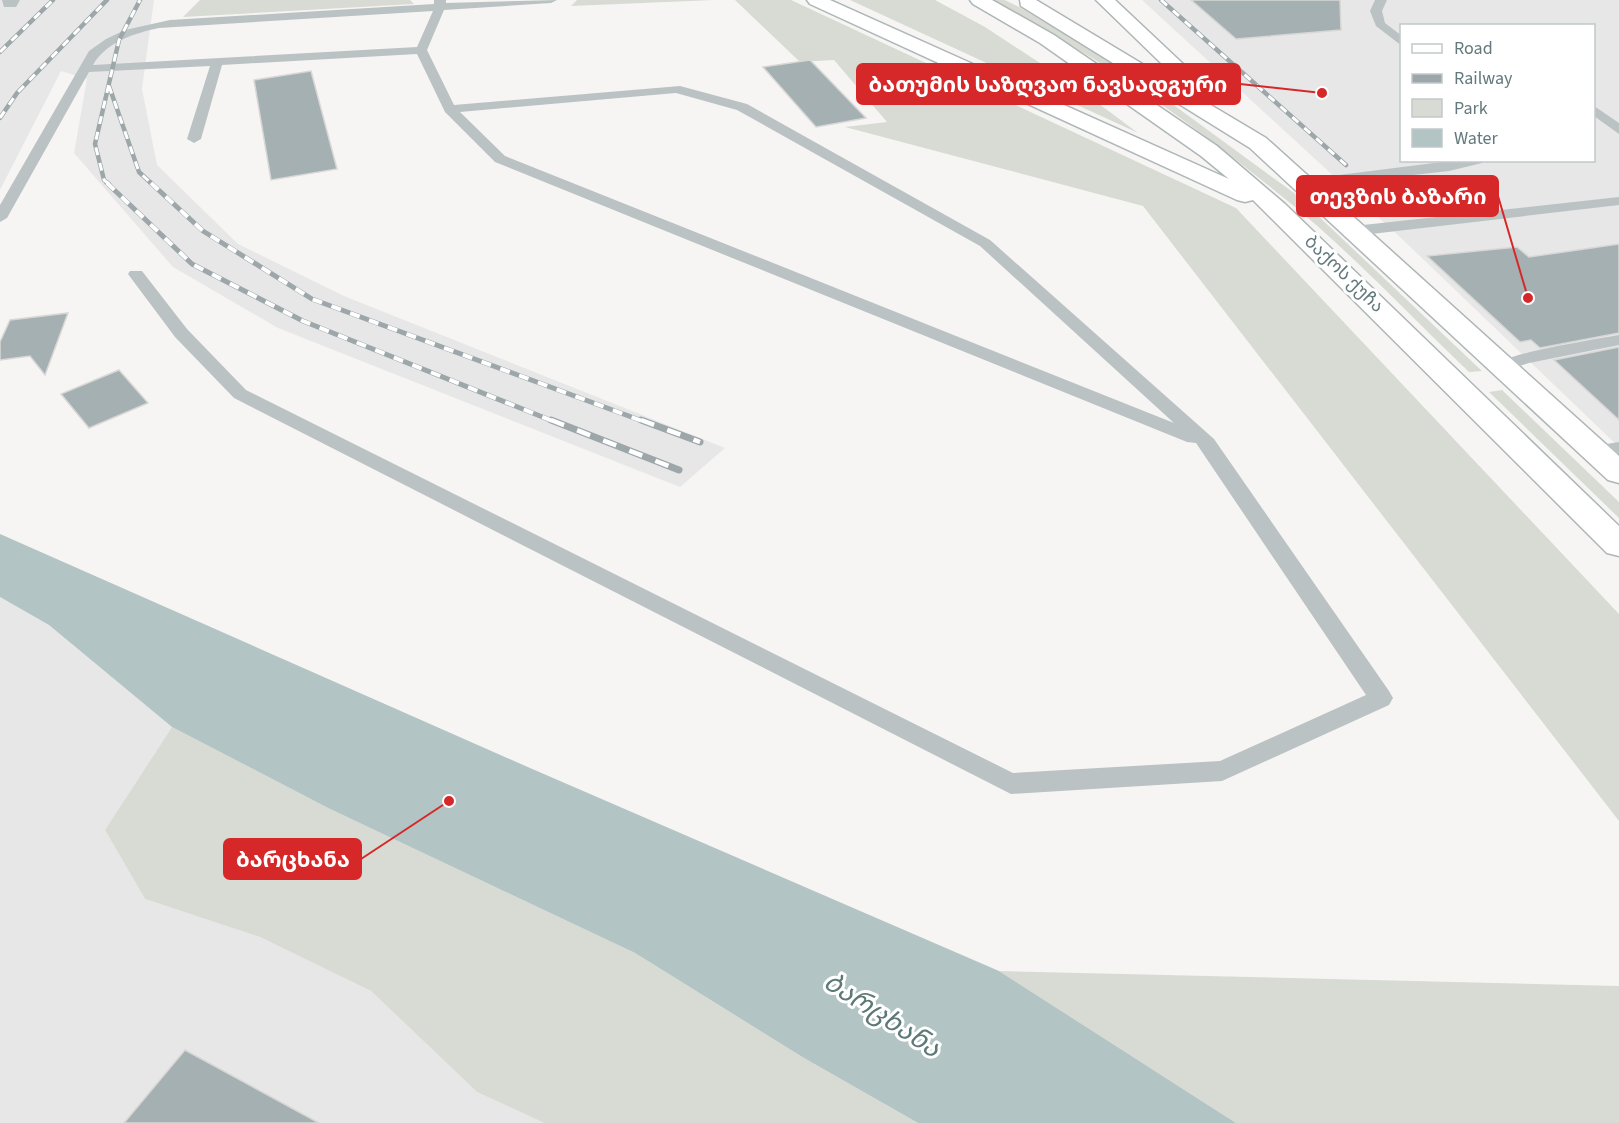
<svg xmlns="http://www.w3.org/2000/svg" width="1619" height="1123" font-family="'Source Sans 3','Noto Sans Georgian',sans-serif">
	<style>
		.built { fill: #e7e7e7; fill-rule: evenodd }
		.green { fill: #d8dbd3 }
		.water { fill: #b2c4c3 }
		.building { fill: #a5b0b2; stroke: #d8d7d6; stroke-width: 1.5 }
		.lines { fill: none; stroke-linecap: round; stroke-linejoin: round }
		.secondary-casing { stroke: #aeb6b8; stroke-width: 3 }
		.lane { fill: #bbc2c3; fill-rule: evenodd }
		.street { fill: #bbc2c3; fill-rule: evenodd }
		.secondary { fill: #fff; fill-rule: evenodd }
		.rail-far2-casing { stroke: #9da7a9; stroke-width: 4.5 }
		.rail-far1-casing { stroke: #9da7a9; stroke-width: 5 }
		.rail-casing { stroke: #9da7a9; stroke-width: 7 }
		.rail-far2 { stroke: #fff; stroke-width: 3; stroke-dasharray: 8; stroke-linecap: butt }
		.rail-far1 { stroke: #fff; stroke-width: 4; stroke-dasharray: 10; stroke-linecap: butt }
		.rail { stroke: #fff; stroke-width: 4.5; stroke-dasharray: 14; stroke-linecap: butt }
		.labels { text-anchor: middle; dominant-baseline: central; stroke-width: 6; stroke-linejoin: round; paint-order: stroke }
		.far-street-label { font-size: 18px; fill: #63797c; stroke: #fff }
		.near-water-label { font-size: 27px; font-style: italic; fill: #5e7878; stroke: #fff }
		.leader { fill: none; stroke: #d62828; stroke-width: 2 }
		.callout-dot { fill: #d62828; stroke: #fff; stroke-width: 2 }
		.callout { fill: #d62828; stroke: #d62828; stroke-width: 2 }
		.callout-label { font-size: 22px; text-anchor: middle; font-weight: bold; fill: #fff }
	</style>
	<rect width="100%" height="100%" fill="#f6f5f3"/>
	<!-- built -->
	<path class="built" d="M0,0H154L142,89L157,165L238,244L344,296L725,448L680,487L278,328L173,267L74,153L87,79L61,71L0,190Z
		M1142,0H1619V447L1401,238ZM1402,26H1594V160H1402Z
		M0,597L49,625L172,727L105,830L145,899L260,937L371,991L477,1092L544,1123H0Z"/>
	<!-- green -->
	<path class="green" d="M200,0H410L414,4L183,17Z
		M577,0H714L571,6Z
		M735,0H791L1236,208L1619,614V821L1143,206L845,127L887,122L834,60L800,62Z
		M850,0H935L985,27L1075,86L1138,133Z
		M991,0H1005L1021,8L1130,73L1294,193L1482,371L1469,372C1408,314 1350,251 1284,198C1193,124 1096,54 991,0Z
		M1502,390L1619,502V518L1489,392Z
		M172,727L328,808L635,953L804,1058L918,1123H544L477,1092L371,991L260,937L145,899L105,830Z
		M999,971L1619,986V1123H1236Z"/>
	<!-- water -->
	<path class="water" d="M0,534L530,768L999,971L1236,1123H918L804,1058L635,953L328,808L172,727L49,625L0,597Z"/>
	<!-- building -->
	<path class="building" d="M1191,0H1340L1341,30L1236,39Z
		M810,60L866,118L816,127L763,67Z
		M311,71L337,169L271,180L254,80Z
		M1619,244V333L1540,348L1531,340L1520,342L1427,256L1517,247L1529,257Z
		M68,313L45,375L30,356L0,360V342L10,320Z
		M1619,347V420L1554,360Z
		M119,370L148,403L89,428L61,394Z
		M185,1050L319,1123H124Z"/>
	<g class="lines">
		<defs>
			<path id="secondary" d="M807,0H830L1229,179L1201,156L1040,43L973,4L970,0H992L1054,35L1217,146L1285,204L1619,526V556L1607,553L1253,200L1245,202L1237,200L810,4Z
				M1020,0H1036L1194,95L1096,0H1115L1214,93L1211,97L1199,98L1266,138L1619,456V483L1608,480L1250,148L1021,6Z"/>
		</defs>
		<!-- secondary casing -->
		<use href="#secondary" class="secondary-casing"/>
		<!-- lane -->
		<path class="lane" d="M434,0H446V3L557,0L551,3L444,10L427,50L454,105L680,86L747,104L990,240L1214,439L1389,691L1393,698L1389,705L1222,781L1011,794L234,398L175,337L128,274L130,271H142L187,329L246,390L1013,773L1220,761L1366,695L1196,443L1187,442L495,162L445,112L417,54L222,65L201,139L194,143L187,139L210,66L89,72L7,218L0,222V205L89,51L106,39L125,30L170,20L434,4ZM433,11L417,47L93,65C106,42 135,33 159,28ZM676,93L737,110L980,246L1174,423L505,156L460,112Z
			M1375,0H1387L1382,11L1385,23L1402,36V46L1376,26L1370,11Z
			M1594,106L1619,123V134L1594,116Z
			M1458,160H1484L1482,163L1449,171L1334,184L1310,194L1303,190L1331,176Z
			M1619,197V205L1354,236L1346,231L1354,226Z
			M1619,335V345L1529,363L1503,371L1497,370L1494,366C1504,353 1598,339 1619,335Z
			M1619,442V454L1595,457L1588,455L1585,451L1588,447Z"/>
		<!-- street -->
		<path class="street" d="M2,0H20L16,7H4Z"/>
		<!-- secondary -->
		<use href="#secondary" class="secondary"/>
		<defs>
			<path id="rail-far2" d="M1161,0L1346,165
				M0,52L53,0
				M109,86L139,172L152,184
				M0,118L17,93L107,0
				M109,184L104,180L95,144L119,40L140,0"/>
			<path id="rail-far1" d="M107,183L192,264L303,321L555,422
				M151,183L203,231L312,299L645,422"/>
			<path id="rail" d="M551,420L679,470
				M641,420L700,442"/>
		</defs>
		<!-- rail-far2 casing -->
		<use href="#rail-far2" class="rail-far2-casing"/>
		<!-- rail-far1 casing -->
		<use href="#rail-far1" class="rail-far1-casing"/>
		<!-- rail casing -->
		<use href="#rail" class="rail-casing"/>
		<!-- rail-far2 -->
		<use href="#rail-far2" class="rail-far2"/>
		<!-- rail-far1 -->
		<use href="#rail-far1" class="rail-far1"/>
		<!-- rail -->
		<use href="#rail" class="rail"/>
	</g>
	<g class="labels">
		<!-- far-street labels -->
		<g class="far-street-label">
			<text transform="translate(1344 274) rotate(44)">ბაქოს ქუჩა</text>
		</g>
		<!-- near-water labels -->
		<g class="near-water-label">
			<text transform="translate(882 1015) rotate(33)">ბარცხანა</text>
		</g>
	</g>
	<!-- callouts -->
	<path class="leader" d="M1322 93L1240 84M1528 298L1498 196M449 801L361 859"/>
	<g class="callout-dot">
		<circle cx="1322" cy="93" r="6"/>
		<circle cx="1528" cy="298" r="6"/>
		<circle cx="449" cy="801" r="6"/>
	</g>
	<g class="callout">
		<rect x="857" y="64" width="383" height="40" rx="6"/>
		<rect x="1297" y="176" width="201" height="40" rx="6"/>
		<rect x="224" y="839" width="137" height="40" rx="6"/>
	</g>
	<g class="callout-label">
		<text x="1048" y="92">ბათუმის საზღვაო ნავსადგური</text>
		<text x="1398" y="204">თევზის ბაზარი</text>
		<text x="293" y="867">ბარცხანა</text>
	</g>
	<!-- legend -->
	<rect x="1400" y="24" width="195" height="138" fill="#ffffff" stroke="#c1c9cb" stroke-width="1.5"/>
	<rect x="1412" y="44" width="30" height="9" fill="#ffffff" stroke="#c1c9cb" stroke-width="1.5"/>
	<text x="1454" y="54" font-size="18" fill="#63797c">Road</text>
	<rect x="1412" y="74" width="30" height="9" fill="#9da7a9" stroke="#c1c9cb" stroke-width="1.5"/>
	<text x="1454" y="84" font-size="18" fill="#63797c">Railway</text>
	<rect x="1412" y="99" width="30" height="18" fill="#d8dbd3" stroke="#c1c9cb" stroke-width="1.5"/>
	<text x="1454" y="114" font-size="18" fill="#63797c">Park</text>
	<rect x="1412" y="129" width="30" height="18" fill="#b2c4c3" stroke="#c1c9cb" stroke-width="1.5"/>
	<text x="1454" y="144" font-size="18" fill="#63797c">Water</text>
</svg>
